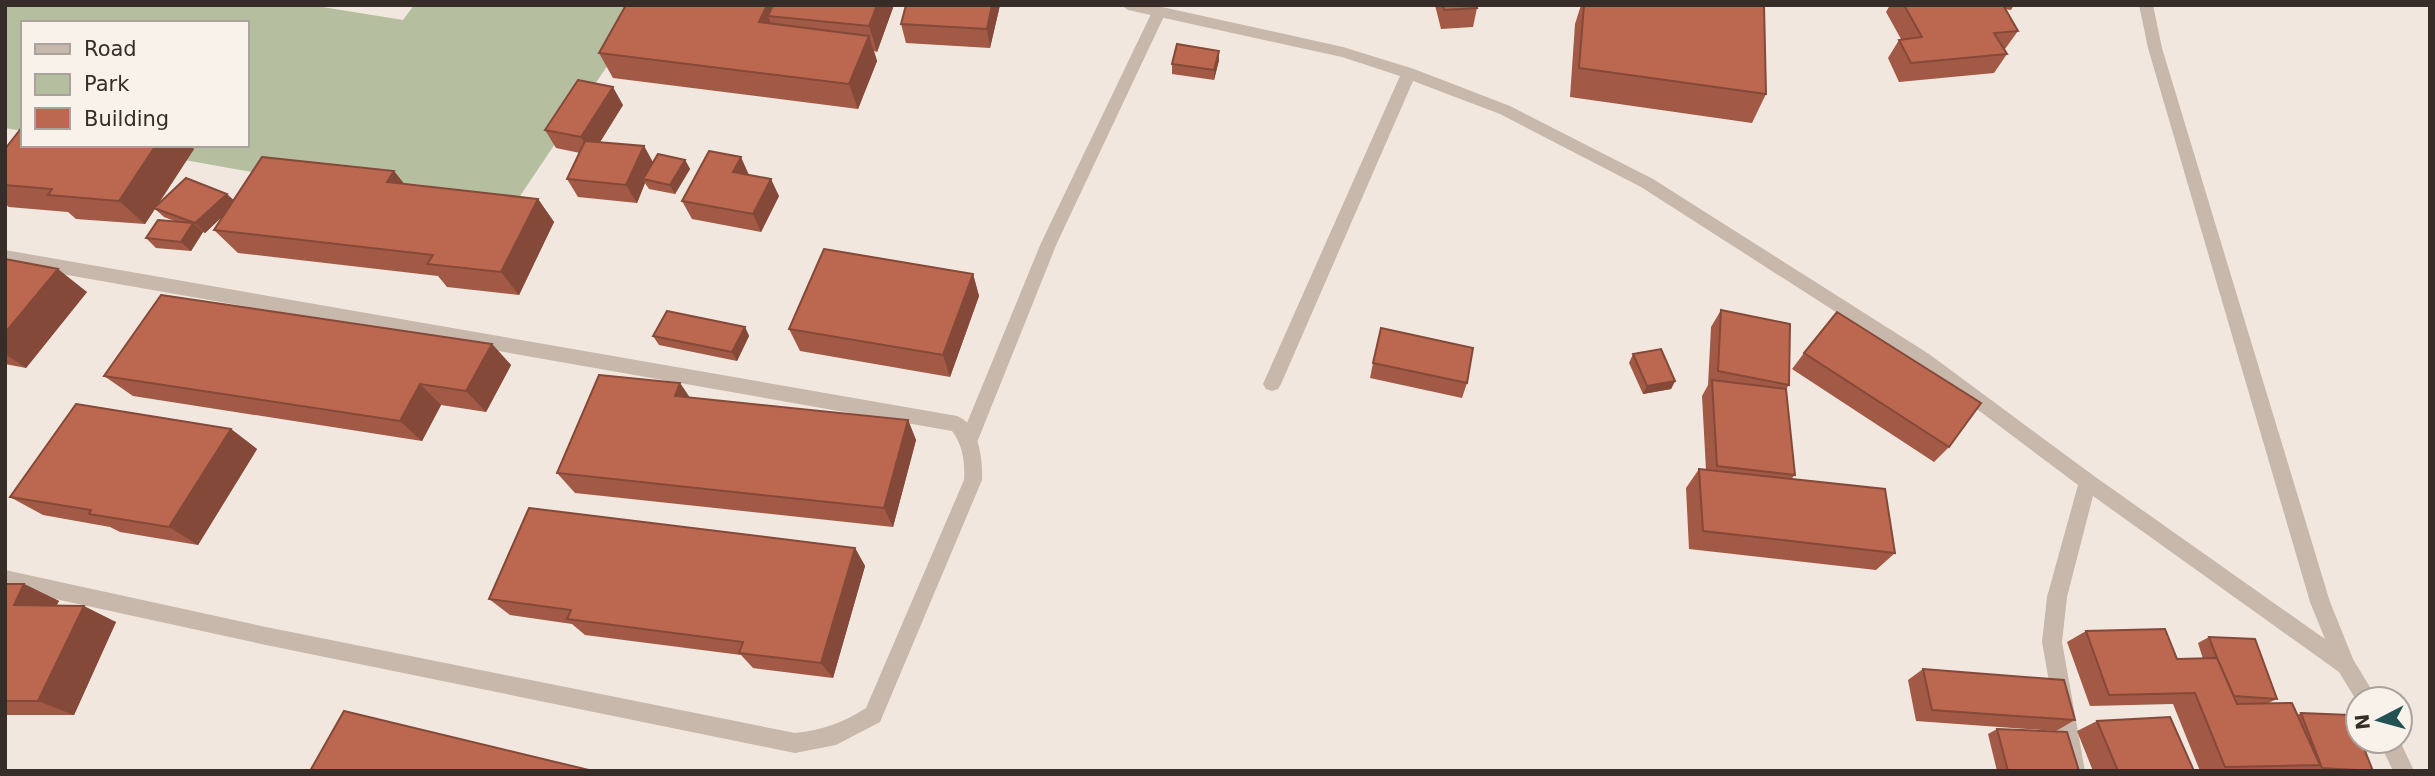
<svg xmlns="http://www.w3.org/2000/svg" width="2435" height="776" font-family="'DejaVu Sans',sans-serif">
	<style>
		.green { fill: #b5bf9f }
		.lines { fill: none; stroke-linecap: round; stroke-linejoin: round }
		.service { fill: #c8b7ab; fill-rule: evenodd }
		.minor { fill: #c8b7ab; fill-rule: evenodd }
		.wall { fill: #a25945 }
		.shaded-wall { fill: #844938 }
		.building { fill: #bc6850; stroke: #844938; stroke-width: 2 }
	</style>
	<rect width="100%" height="100%" fill="#f1e7de"/>
	<!-- green -->
	<path class="green" d="M5,5H310L403,20L414,5H648L506,217L100,145H247V23H23V131L5,128Z"/>
	<g class="lines">
		<!-- service -->
		<path class="service" d="M1159,7L1166,12L1057,243L978,440L975,446L969,448L963,446L960,440L1041,243L1152,12Z"/>
		<!-- minor -->
		<path class="minor" d="M1121,5H1153L1343,47L1414,69L1510,106L1653,179L1929,354L2094,476L2325,639L2310,602L2148,48L2139,5H2153L2162,48L2330,602L2353,659L2377,699H2358V703L2339,672L2093,496L2067,597L2062,642L2085,771H2065L2042,642L2047,597L2078,485L1917,364L1641,187L1500,114L1413,81L1281,384L1278,389L1272,391L1266,389L1263,384L1400,76L1342,57L1128,10Z
			M5,250L957,416C979,424 983,460 982,480L880,722L836,745L795,753L266,645L5,588V570L266,627L795,733C822,730 843,723 866,708L964,480C965,461 963,446 952,431L5,264Z
			M2379,741H2400L2414,771H2393Z"/>
	</g>
	<!-- wall -->
	<path class="wall" d="M626,5H894L877,52L874,51L877,61L858,109L613,78L599,53Z
		M1000,5L990,48L906,43L901,24Z
		M1435,5H1476L1477,8L1473,27L1441,29Z
		M1581,5H1764L1766,94L1752,123L1570,97L1575,24Z
		M1890,5H2014L2011,10L2005,9L2018,31L2005,49L2004,50L2007,54L1994,73L1899,82L1888,58L1899,40L1901,39L1886,12Z
		M1219,60L1214,80L1172,74V64Z
		M623,105L600,142L644,146L653,163L685,160L690,169L675,194L649,189L645,183L637,203L578,197L567,179L580,153L556,148L545,130Z
		M5,149H194L159,203L234,200L394,171L404,184L538,199L554,222L519,295L447,287L438,276L238,253L214,230L223,215L205,233L201,231L203,232L191,251L156,248L146,238L177,222L164,217L155,209L145,224L76,219L68,212L9,207L5,204Z
		M749,175L779,196L761,232L692,219L682,201Z
		M5,259L87,292L26,368L5,364Z
		M973,274L979,296L950,377L800,351L789,329Z
		M1721,310L1789,385L1786,389L1795,475L1791,479L1895,553L1876,570L1689,549L1686,488L1699,469L1706,470L1702,396L1708,385L1711,327Z
		M745,327L749,336L737,361L659,345L653,336Z
		M492,344L511,365L486,412L441,405L422,441L133,396L104,376Z
		M1804,353L1949,447L1934,462L1792,369Z
		M1633,354L1675,381L1671,389L1643,394L1629,363Z
		M1373,363L1467,383L1462,398L1370,378Z
		M680,383L690,398L908,420L916,440L893,527L575,493L557,473Z
		M231,429L257,449L198,545L120,532L110,527L43,515L10,497Z
		M855,548L865,566L833,678L753,668L741,655L585,635L572,624L510,615L489,599Z
		M5,584H24L59,601L56,606L116,622L74,715H5Z
		M2086,631L2177,659H2203L2198,643L2209,637L2277,699L2266,704L2297,715L2301,713L2373,771H2200L2173,704L2090,706L2067,642Z
		M1923,669L2075,720L2056,731L1916,721L1908,680Z
		M2097,721L2194,771H2093L2077,731Z
		M1997,729L2079,771H1997L1988,734Z"/>
	<!-- shaded-wall -->
	<path class="shaded-wall" d="M767,5H785L768,16L775,34L759,22Z
		M877,5H894L877,52L869,26Z
		M992,5H1000L990,48L987,29Z
		M869,36L877,61L858,109L849,84Z
		M1219,51V60L1214,80V70Z
		M613,87L623,105L592,155L581,137Z
		M156,145H191L194,149L145,224L119,201Z
		M644,146L654,164L643,179L645,183L637,203L626,185Z
		M741,157L749,175L733,172Z
		M685,160L690,169L675,194L670,185Z
		M394,171L413,195L387,182Z
		M771,179L779,196L761,232L753,214Z
		M227,194L237,203L205,233L195,223Z
		M538,199L554,222L519,295L501,272Z
		M193,223L203,232L191,251L181,242Z
		M58,269L87,292L26,368L5,354V333Z
		M973,274L979,296L950,377L943,355Z
		M745,327L749,336L737,361L732,352Z
		M492,344L511,365L486,412L466,391Z
		M1675,381L1671,389L1643,394L1647,386Z
		M680,383L694,404L675,396Z
		M420,384L441,405L422,441L400,421Z
		M908,420L916,440L893,527L884,508Z
		M231,429L257,449L198,545L169,527Z
		M855,548L865,566L833,678L821,663Z
		M24,584L59,601L48,622L14,605Z
		M84,606L116,622L74,715L38,701Z"/>
	<!-- building -->
	<path class="building" d="M626,5H767L759,22L869,36L849,84L599,53Z
		M773,5H877L869,26L768,16Z
		M906,5H992L987,29L901,24Z
		M1443,5H1476L1477,8L1444,10Z
		M1584,5H1764L1766,94L1579,68Z
		M1904,5H2003L2018,31L1994,33L2007,54L1911,63L1899,40L1922,37Z
		M1177,44L1219,51L1214,70L1172,64Z
		M578,80L613,87L581,137L545,130Z
		M23,126V145H156L119,201L48,195L52,189L5,185V149Z
		M585,141L644,146L626,185L567,179Z
		M709,151L741,157L733,172L771,179L753,214L682,201Z
		M658,154L685,160L670,185L643,179Z
		M262,157L394,171L387,182L538,199L501,272L427,264L433,255L214,230Z
		M186,178L227,194L195,223L154,208Z
		M158,220L193,223L181,242L146,238Z
		M824,249L973,274L943,355L789,329Z
		M5,259L58,269L5,333Z
		M161,295L492,344L466,391L420,384L400,421L104,376Z
		M1721,310L1790,324L1789,385L1718,371Z
		M667,311L745,327L732,352L653,336Z
		M1837,312L1981,403L1949,447L1804,353Z
		M1381,328L1473,348L1467,383L1373,363Z
		M1661,349L1675,381L1647,386L1633,354Z
		M599,375L680,383L675,396L908,420L884,508L557,473Z
		M1712,380L1786,389L1795,475L1717,466Z
		M76,404L231,429L169,527L89,514L91,510L10,497Z
		M1699,469L1885,489L1895,553L1703,531Z
		M529,508L855,548L821,663L739,653L743,642L567,619L571,610L489,599Z
		M5,584H24L14,605L84,606L38,701H5Z
		M2165,629L2177,659L2217,658L2237,704L2292,703L2320,765L2225,767L2195,693L2109,695L2086,631Z
		M2209,637L2255,639L2277,699L2234,696L2217,658Z
		M1923,669L2064,680L2075,720L1932,710Z
		M344,711L593,771H310Z
		M2301,713L2350,715L2358,735V741H2361L2373,771L2322,768Z
		M2170,717L2194,771H2118L2097,721Z
		M1997,729L2067,732L2079,771H2008Z"/>
	<!-- border -->
	<rect width="2435" height="776" fill="none" stroke="#362d29" stroke-width="14"/>
	<!-- legend -->
	<rect x="21" y="21" width="228" height="126" fill="#f8f2ea" stroke="#aaa39d" stroke-width="2"/>
	<rect x="35" y="44" width="35" height="10" fill="#c8b7ab" stroke="#aaa39d" stroke-width="2"/>
	<text x="84" y="56" font-size="21" fill="#362d29">Road</text>
	<rect x="35" y="74" width="35" height="21" fill="#b5bf9f" stroke="#aaa39d" stroke-width="2"/>
	<text x="84" y="91" font-size="21" fill="#362d29">Park</text>
	<rect x="35" y="108" width="35" height="21" fill="#bc6850" stroke="#aaa39d" stroke-width="2"/>
	<text x="84" y="126" font-size="21" fill="#362d29">Building</text>
	<!-- north arrow -->
	<g transform="translate(2379 720) rotate(264)"><circle r="33" fill="#f8f2ea" stroke="#aaa39d" stroke-width="2"/>
	<path d="M0-5L12 26L0 18L-12 26Z" fill="#225254"/>
	<text y="-10" font-size="19" font-weight="bold" text-anchor="middle" fill="#362d29">N</text>
	</g>
</svg>
